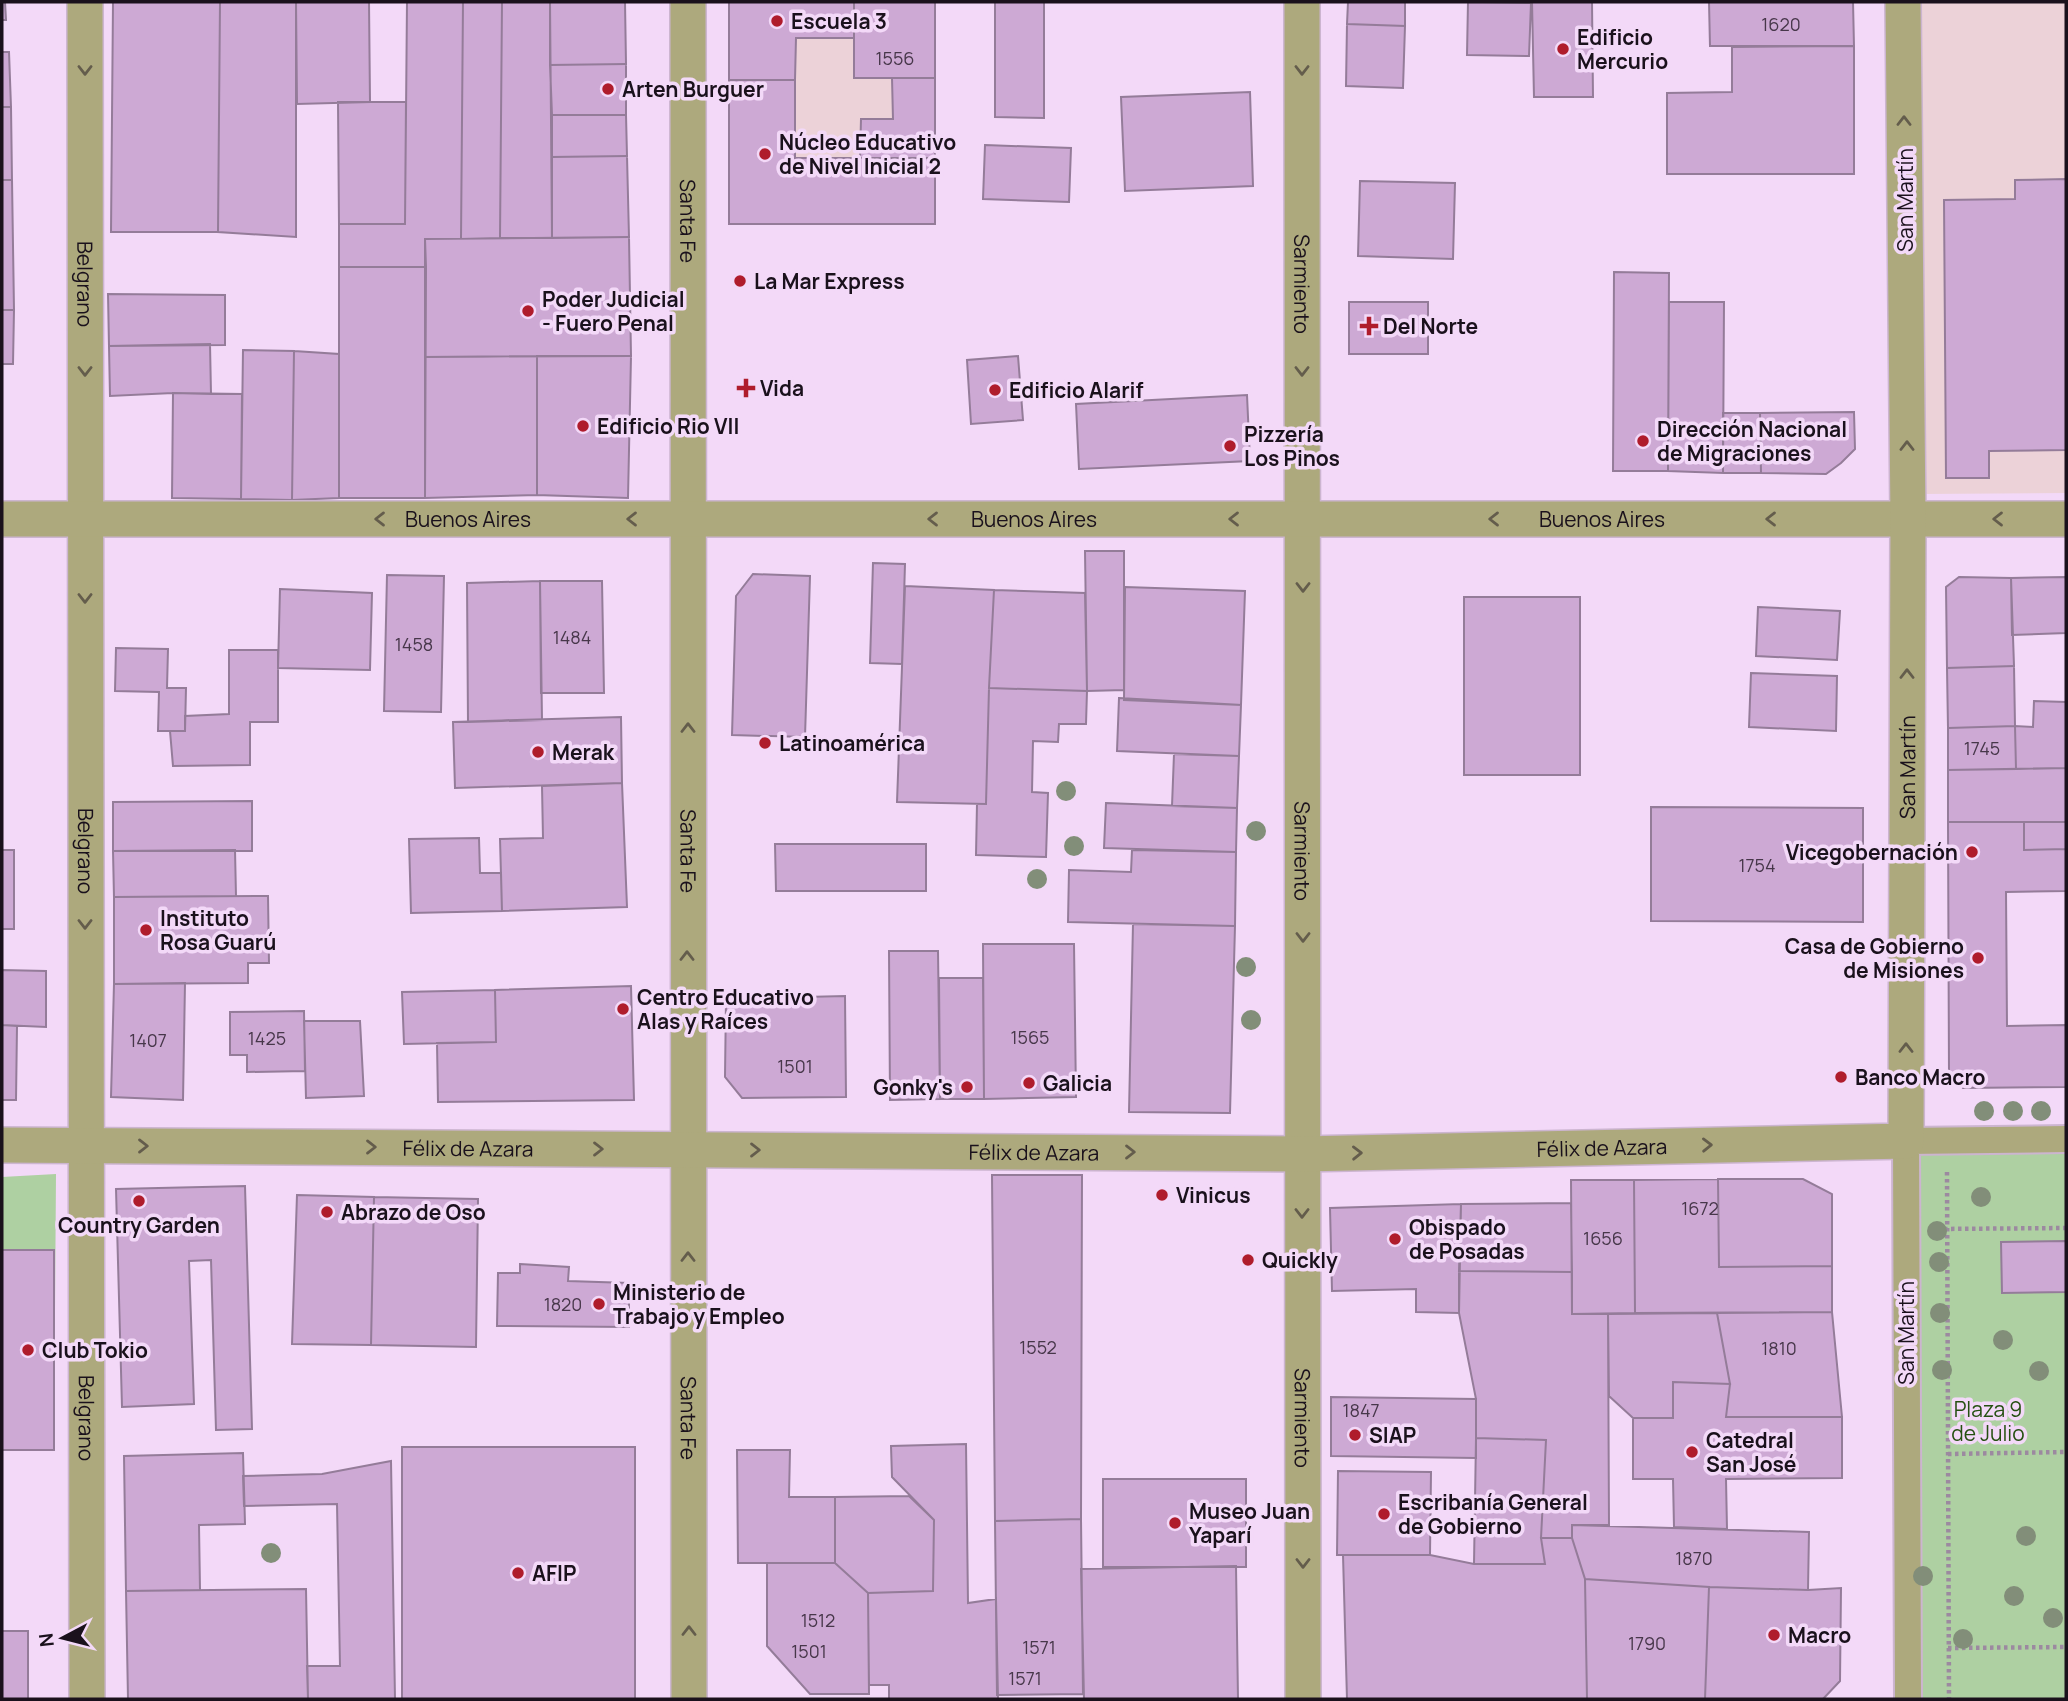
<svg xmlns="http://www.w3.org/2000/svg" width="2068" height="1701" font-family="Manrope,sans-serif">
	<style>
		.education { fill: #ecd2d8 }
		.green { fill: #aed0a2 }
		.building { fill: #cda9d4; stroke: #947c99; stroke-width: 2 }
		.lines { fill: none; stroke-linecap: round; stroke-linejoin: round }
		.pedestrian-casing { stroke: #ccb5d0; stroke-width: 30 }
		.minor-casing { stroke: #ccb5d0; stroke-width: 38 }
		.path { stroke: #9c89a0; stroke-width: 4.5; stroke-dasharray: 3.5 3.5; stroke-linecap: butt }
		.pedestrian { stroke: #ada97d; stroke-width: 26 }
		.minor { stroke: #ada97d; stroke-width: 35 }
		.tree { fill: #828e79 }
		.oneway { stroke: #645d4c }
		.poi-dot { fill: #af1c2c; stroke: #f3d9f8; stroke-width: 2.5 }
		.labels { text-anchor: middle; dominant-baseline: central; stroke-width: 7; stroke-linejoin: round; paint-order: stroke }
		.number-label { font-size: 18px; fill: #47374a }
		.poi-label { font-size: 21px; font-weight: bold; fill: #1a111c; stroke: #f3d9f8; text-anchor: start }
		.street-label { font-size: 21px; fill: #1a111c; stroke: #f3d9f8 }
		.park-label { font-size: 21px; fill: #255011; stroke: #f3d9f8 }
	</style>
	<rect width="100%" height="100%" fill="#f3d9f8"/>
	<!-- education -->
	<path class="education" d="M729,2H935V224H729Z
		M1921,2H2066V493L1921,494Z"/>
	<!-- green -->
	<path class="green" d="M2066,1141V1699H1911L1910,1142Z
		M56,1174L54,1450H2V1177Z"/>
	<!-- building -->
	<path class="building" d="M2,2H5L6,20H2Z
		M113,2H220L218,232H111Z
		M220,2H296V237L218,232Z
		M296,2H369L370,102L297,104Z
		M407,2H463L461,239H425L426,267H339V224H405Z
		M463,2H502L500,238L461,239Z
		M502,2H550L552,238H500Z
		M550,2H625L626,64L550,65Z
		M729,2H854V38H796L795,80H729Z
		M854,2H935V78H854Z
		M995,2H1044V118L995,117Z
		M1348,2H1405V26L1347,24Z
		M1468,2L1531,3L1529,56L1467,55Z
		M1532,2H1592L1593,97H1534Z
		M1709,2H1853L1854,46H1710Z
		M1347,24L1405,26L1403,88L1346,86Z
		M1854,46V174H1667V93L1732,92V47Z
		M2,52H9L11,107H2Z
		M626,64V115H552L550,65Z
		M892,78H935V158H860L861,119H893Z
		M729,80H795V158H935V224H729Z
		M1250,92L1253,186L1125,191L1121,97Z
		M338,102H406L405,224H339Z
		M2,107H11L12,180H2Z
		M552,115H626L627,156L552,157Z
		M985,145L1071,148L1069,202L983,199Z
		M627,156L629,237L552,238V157Z
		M2066,179V450L1989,451V478H1946L1944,200L2015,199V180Z
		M2,180H12L14,310H2Z
		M1360,181L1455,183L1453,259L1358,256Z
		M629,237L631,356L425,357V239Z
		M339,267H426L425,498H339Z
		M1614,272L1669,273L1668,471H1613Z
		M108,294L225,295V345L109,346Z
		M1349,302H1428V354H1349Z
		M1669,302H1724L1723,473L1668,471Z
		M2,310H14L13,364H2Z
		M210,344L211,394L173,393L110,396L109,346Z
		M243,350L294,351L292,500L241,499Z
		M294,351L339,354V498L292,500Z
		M537,356V495L425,498V357Z
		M537,356H631L628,498L537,495Z
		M1018,356L1023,420L971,424L967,360Z
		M173,393L242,394L241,499L172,498Z
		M1247,395L1250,461L1079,469L1076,404Z
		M1854,412L1855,449L1841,463L1826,474L1761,473L1760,413Z
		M1723,413H1760L1761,473H1723Z
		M1085,551H1124V690L1087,691Z
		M873,563L905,564L902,664L870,663Z
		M753,574L810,576L805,737L732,735L736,596Z
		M387,575L444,576L441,712L384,711Z
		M1959,577L2011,578L2014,666L1947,668L1946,587Z
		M2066,577V633L2012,635L2011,578Z
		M540,581H602L604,693H541Z
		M540,581L542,720L468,722L467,583Z
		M905,586L994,590L989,688L986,804L897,802Z
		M1125,587L1245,591L1241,705L1124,700Z
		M280,589L372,593L370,670L278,668Z
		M994,590L1085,593L1087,691L989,688Z
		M1464,597H1580V775H1464Z
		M1758,607L1840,611L1837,660L1756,656Z
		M116,648L168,649L167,688H186L185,731H158L159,692L115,691Z
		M229,650H278V722H250V765L173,766L170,731H185V716L229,714Z
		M2014,666L2015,726L1948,728L1947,668Z
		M1751,673L1837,676L1836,731L1749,727Z
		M989,688L1087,691L1086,724H1059L1058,742L1033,741L1032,792L1048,793L1046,857L976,855L977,804H986Z
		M1119,698L1241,705L1239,756L1117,751Z
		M2034,701L2066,702V768L2016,769L2015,726L2033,727Z
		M621,717L622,783L455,788L453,722Z
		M2015,726L2016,769L1948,770V728Z
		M1174,754L1239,756L1237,808L1172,806Z
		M2066,768V822H1948V770Z
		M622,783L627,907L502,911L500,839L543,838L542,786Z
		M252,801V851H113V802Z
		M1106,803L1237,808L1236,852L1104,848Z
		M1651,807L1863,808V922L1651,921Z
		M1948,822H2024V850L2066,849V891L2006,892L2007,1026L2066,1025V1087L1963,1088L1949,1074Z
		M2024,822H2066V849L2024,850Z
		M479,838L480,873H501L502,911L411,913L409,839Z
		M775,844H926V891H776Z
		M2,850H14V929H2Z
		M235,850L236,896L114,897L113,851Z
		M1132,850L1236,852L1235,926L1068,922L1069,870L1131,872Z
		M268,896L269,963H248V983L114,984V897Z
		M1133,924L1235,926L1230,1113L1129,1112Z
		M983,944H1074L1076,1097L984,1099Z
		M889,951H938L940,1099L890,1100Z
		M2,970L46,971V1027L2,1025Z
		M939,978H983L984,1099H940Z
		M185,983L183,1100L111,1097L114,984Z
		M631,986L634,1100L438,1102L437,1043L496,1042L495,990Z
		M495,990L496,1042L404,1044L402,992Z
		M845,996L846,1097L742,1098L725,1077L726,999Z
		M304,1011L305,1071L247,1072V1055H230V1012Z
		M304,1021H360L364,1096L306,1098Z
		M2,1025L17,1026L16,1100H2Z
		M992,1175H1082L1081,1519L995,1521Z
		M1718,1179H1803L1832,1194V1266L1719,1267Z
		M1718,1179L1719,1267L1832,1266V1312L1635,1313L1634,1180Z
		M1571,1180H1634L1635,1313L1572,1314Z
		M245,1186L252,1429L216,1430L211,1260L189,1261L194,1404L122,1407L116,1189Z
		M297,1195L374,1197L371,1345L292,1344Z
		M374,1197L478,1199L476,1347L371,1345Z
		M1571,1203L1572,1272L1459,1271L1461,1204Z
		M1461,1204L1459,1313L1416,1312V1289L1332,1291L1330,1208Z
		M2066,1241V1292L2002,1293L2001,1242Z
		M2,1250H54V1450H2Z
		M520,1264L569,1267L568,1281L629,1283V1327L497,1326L498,1273H520Z
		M1459,1271L1572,1272V1314H1608L1609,1525H1572V1538H1541L1546,1440L1476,1438V1399L1459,1313Z
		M1832,1312L1842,1417H1726L1730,1384L1717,1313Z
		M1717,1313L1730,1384L1673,1382V1418H1633L1609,1396L1608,1314Z
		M1673,1382L1730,1384L1726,1417H1842V1478L1726,1479L1727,1529L1674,1527L1673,1479H1633V1418H1673Z
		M1331,1397L1476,1399V1458L1331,1456Z
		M1476,1438L1546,1440L1541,1538L1545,1564H1474Z
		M966,1444L968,1603L996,1599L998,1699H889V1685H869L868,1593L933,1591L934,1520L892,1477L891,1446Z
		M402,1447H635V1699H402Z
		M737,1450H790L789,1497H835V1563H738Z
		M243,1453L245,1524L199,1525L200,1590L126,1591L124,1456Z
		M391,1461L395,1699H308L307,1666H340L337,1504L244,1506L243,1476L322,1474Z
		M1338,1471L1431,1472L1430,1555H1337Z
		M1103,1479H1246V1567H1103Z
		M909,1496L934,1520L933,1591L868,1593L835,1563V1497Z
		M1081,1519L1083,1694L997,1695L995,1521Z
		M1572,1525L1809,1532L1808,1590L1709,1587L1585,1579L1572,1538Z
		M1541,1538H1572L1585,1579L1587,1699H1347L1343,1555H1430L1474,1564H1545Z
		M767,1563H835L868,1593L869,1694H810L767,1646Z
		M1236,1566L1238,1699H1084L1081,1569Z
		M1585,1579L1709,1587L1705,1699H1587Z
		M1709,1587L1808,1590L1841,1588L1840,1681L1823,1699H1705Z
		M306,1589L308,1699H128L126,1591Z
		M2,1631H28V1699H2Z"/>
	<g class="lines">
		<defs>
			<path id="pedestrian" d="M1908,1699L1906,1141L2066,1139"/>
			<g id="minor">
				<path id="s1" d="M85,2L87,1699"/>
				<path id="s2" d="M688,2L689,1699"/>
				<path id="s3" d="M1302,2L1303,1699"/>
				<path id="s4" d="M2,519H2066"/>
				<path id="s5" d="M2,1145L1302,1154L1906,1141L1908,519L1903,2"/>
			</g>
		</defs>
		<!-- pedestrian casing -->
		<use href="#pedestrian" class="pedestrian-casing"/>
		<!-- minor casing -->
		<use href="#minor" class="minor-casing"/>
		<!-- path -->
		<path class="path" d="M1947,1172L1949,1699
			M1937,1229L2066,1228
			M1948,1454L2066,1452
			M1948,1648L2066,1647"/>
		<!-- pedestrian -->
		<use href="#pedestrian" class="pedestrian"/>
		<!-- minor -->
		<use href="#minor" class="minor"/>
	</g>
	<!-- trees -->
	<g class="tree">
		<circle cx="1066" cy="791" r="10"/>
		<circle cx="1256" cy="831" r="10"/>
		<circle cx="1074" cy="846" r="10"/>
		<circle cx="1037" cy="879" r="10"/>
		<circle cx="1246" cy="967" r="10"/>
		<circle cx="1251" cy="1020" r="10"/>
		<circle cx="1984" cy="1111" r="10"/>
		<circle cx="2013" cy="1111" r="10"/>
		<circle cx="2041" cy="1111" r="10"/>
		<circle cx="1981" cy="1197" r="10"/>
		<circle cx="1937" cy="1231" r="10"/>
		<circle cx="1939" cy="1262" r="10"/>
		<circle cx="1940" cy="1313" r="10"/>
		<circle cx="2003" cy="1340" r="10"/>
		<circle cx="1942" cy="1370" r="10"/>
		<circle cx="2039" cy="1371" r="10"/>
		<circle cx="2026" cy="1536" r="10"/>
		<circle cx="271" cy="1553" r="10"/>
		<circle cx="1923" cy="1576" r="10"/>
		<circle cx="2014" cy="1596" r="10"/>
		<circle cx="2053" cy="1618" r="10"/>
		<circle cx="1963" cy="1639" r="10"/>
	</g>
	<!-- one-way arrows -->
	<defs><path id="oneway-chevron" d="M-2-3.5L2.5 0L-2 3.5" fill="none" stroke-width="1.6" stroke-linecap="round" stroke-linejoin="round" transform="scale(1.75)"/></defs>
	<g class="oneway">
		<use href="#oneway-chevron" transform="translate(85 70) rotate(90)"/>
		<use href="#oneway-chevron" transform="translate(1302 70) rotate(90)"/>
		<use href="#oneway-chevron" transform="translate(1904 121) rotate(-90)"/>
		<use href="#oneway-chevron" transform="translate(85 371) rotate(90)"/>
		<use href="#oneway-chevron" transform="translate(1302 371) rotate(90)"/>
		<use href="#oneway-chevron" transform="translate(1907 446) rotate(-90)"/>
		<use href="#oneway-chevron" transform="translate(380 519) rotate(-180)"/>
		<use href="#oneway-chevron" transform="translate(632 519) rotate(-180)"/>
		<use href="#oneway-chevron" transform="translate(933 519) rotate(180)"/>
		<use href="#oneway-chevron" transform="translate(1234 519) rotate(180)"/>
		<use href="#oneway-chevron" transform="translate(1494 519) rotate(180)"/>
		<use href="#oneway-chevron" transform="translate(1771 519) rotate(180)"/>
		<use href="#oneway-chevron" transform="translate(1998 519) rotate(-180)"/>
		<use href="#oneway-chevron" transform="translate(1303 587) rotate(90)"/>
		<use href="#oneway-chevron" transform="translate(85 598) rotate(90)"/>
		<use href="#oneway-chevron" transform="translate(1907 674) rotate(-90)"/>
		<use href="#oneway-chevron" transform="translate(688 728) rotate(-90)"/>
		<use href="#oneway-chevron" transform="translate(85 924) rotate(90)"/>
		<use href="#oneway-chevron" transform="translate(1303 937) rotate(90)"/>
		<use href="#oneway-chevron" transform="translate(687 956) rotate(-90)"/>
		<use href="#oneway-chevron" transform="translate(1906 1048) rotate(-90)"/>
		<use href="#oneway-chevron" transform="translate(1707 1145) rotate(-1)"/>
		<use href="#oneway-chevron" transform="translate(143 1146)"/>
		<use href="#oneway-chevron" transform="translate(371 1147)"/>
		<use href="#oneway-chevron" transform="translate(598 1149)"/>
		<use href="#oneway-chevron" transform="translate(755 1150)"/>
		<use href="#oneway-chevron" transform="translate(1130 1152)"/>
		<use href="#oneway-chevron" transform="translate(1357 1153) rotate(-1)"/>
		<use href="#oneway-chevron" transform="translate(1302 1213) rotate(90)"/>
		<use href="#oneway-chevron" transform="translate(688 1257) rotate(-90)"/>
		<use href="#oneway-chevron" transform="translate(1303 1563) rotate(90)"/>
		<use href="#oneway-chevron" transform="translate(689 1631) rotate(-90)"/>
	</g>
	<!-- markers -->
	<g class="poi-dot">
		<circle cx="777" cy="21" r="7"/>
		<circle cx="1563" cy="49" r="7"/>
		<circle cx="608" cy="89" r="7"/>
		<circle cx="765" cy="154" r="7"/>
		<circle cx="740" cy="281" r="7"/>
		<circle cx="528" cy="311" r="7"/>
		<path d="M1365.5 315.5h7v7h7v7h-7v7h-7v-7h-7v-7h7z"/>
		<path d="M742.5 377.5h7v7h7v7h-7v7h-7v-7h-7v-7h7z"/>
		<circle cx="995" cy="390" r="7"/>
		<circle cx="583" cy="426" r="7"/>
		<circle cx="1643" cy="441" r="7"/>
		<circle cx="1230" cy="446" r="7"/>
		<circle cx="765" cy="743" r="7"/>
		<circle cx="538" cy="752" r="7"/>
		<circle cx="1972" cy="852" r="7"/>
		<circle cx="146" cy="930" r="7"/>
		<circle cx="1978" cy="958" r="7"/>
		<circle cx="623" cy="1009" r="7"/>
		<circle cx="1841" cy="1077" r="7"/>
		<circle cx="1029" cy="1083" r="7"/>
		<circle cx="967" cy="1087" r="7"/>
		<circle cx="1162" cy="1195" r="7"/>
		<circle cx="139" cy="1201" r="7"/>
		<circle cx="327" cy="1212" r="7"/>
		<circle cx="1395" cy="1239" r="7"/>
		<circle cx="1248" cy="1260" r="7"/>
		<circle cx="599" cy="1304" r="7"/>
		<circle cx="28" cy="1350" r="7"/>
		<circle cx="1355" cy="1435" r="7"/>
		<circle cx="1692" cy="1452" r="7"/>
		<circle cx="1384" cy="1514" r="7"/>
		<circle cx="1175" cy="1523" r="7"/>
		<circle cx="518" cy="1573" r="7"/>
		<circle cx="1774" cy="1635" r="7"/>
	</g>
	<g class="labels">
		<!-- number labels -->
		<g class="number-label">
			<text x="1781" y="24">1620</text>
			<text x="895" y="58">1556</text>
			<text x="572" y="637">1484</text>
			<text x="414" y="644">1458</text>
			<text x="1982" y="748">1745</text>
			<text x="1757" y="865">1754</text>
			<text x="1030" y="1037">1565</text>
			<text x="267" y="1038">1425</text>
			<text x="148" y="1040">1407</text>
			<text x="795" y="1066">1501</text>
			<text x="1700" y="1208">1672</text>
			<text x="1603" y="1238">1656</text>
			<text x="563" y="1304">1820</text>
			<text x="1038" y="1347">1552</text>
			<text x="1779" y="1348">1810</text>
			<text x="1361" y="1410">1847</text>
			<text x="1694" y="1558">1870</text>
			<text x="818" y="1620">1512</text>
			<text x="1647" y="1643">1790</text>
			<text x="1039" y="1647">1571</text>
			<text x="809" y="1651">1501</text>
			<text x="1025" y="1678">1571</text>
		</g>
		<!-- poi labels -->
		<g class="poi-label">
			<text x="791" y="21">Escuela 3</text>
			<text x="1577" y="37">Edificio<tspan x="1577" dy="24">Mercurio</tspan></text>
			<text x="622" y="89">Arten Burguer</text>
			<text x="779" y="142">Núcleo Educativo<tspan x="779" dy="24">de Nivel Inicial 2</tspan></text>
			<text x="754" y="281">La Mar Express</text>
			<text x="542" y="299">Poder Judicial<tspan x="542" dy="24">- Fuero Penal</tspan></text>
			<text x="1383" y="326">Del Norte</text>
			<text x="760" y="388">Vida</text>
			<text x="1009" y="390">Edificio Alarif</text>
			<text x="597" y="426">Edificio Rio VII</text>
			<text x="1657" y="429">Dirección Nacional<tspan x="1657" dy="24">de Migraciones</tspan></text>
			<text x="1244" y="434">Pizzería<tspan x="1244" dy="24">Los Pinos</tspan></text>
			<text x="779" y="743">Latinoamérica</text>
			<text x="552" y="752">Merak</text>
			<text x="1958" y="852" text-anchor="end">Vicegobernación</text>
			<text x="160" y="918">Instituto<tspan x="160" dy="24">Rosa Guarú</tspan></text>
			<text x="1964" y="946" text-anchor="end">Casa de Gobierno<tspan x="1964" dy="24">de Misiones</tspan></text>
			<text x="637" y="997">Centro Educativo<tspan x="637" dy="24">Alas y Raíces</tspan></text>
			<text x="1855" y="1077">Banco Macro</text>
			<text x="1043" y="1083">Galicia</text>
			<text x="953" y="1087" text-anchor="end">Gonky's</text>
			<text x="1176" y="1195">Vinicus</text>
			<text x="341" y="1212">Abrazo de Oso</text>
			<text x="139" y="1225" text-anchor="middle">Country Garden</text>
			<text x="1409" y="1227">Obispado<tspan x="1409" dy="24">de Posadas</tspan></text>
			<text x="1262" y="1260">Quickly</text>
			<text x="613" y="1292">Ministerio de<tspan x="613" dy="24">Trabajo y Empleo</tspan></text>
			<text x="42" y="1350">Club Tokio</text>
			<text x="1369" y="1435">SIAP</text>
			<text x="1706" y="1440">Catedral<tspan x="1706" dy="24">San José</tspan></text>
			<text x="1398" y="1502">Escribanía General<tspan x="1398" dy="24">de Gobierno</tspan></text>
			<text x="1189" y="1511">Museo Juan<tspan x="1189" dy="24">Yaparí</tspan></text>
			<text x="532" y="1573">AFIP</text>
			<text x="1788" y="1635">Macro</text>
		</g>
		<!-- street labels -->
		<g class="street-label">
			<text transform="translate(1905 200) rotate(-90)">San Martín</text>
			<text stroke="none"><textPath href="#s2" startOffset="219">Santa Fe</textPath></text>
			<text stroke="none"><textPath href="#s1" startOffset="282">Belgrano</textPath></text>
			<text stroke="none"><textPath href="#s3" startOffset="282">Sarmiento</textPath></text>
			<text stroke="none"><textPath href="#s4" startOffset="466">Buenos Aires</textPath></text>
			<text stroke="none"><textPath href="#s4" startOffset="1032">Buenos Aires</textPath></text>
			<text stroke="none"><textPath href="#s4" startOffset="1600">Buenos Aires</textPath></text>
			<text stroke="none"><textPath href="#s5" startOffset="2278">San Martín</textPath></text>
			<text stroke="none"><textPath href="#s1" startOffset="849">Belgrano</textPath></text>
			<text stroke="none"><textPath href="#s2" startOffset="849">Santa Fe</textPath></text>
			<text stroke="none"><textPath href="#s3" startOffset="849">Sarmiento</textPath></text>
			<text stroke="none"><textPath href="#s5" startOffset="1600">Félix de Azara</textPath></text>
			<text stroke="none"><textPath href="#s5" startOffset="466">Félix de Azara</textPath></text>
			<text stroke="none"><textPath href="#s5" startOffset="1032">Félix de Azara</textPath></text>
			<text transform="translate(1906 1333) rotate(-90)">San Martín</text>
			<text stroke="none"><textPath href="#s1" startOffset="1416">Belgrano</textPath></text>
			<text stroke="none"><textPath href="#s2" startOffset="1416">Santa Fe</textPath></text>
			<text stroke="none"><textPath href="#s3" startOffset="1416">Sarmiento</textPath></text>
		</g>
		<!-- park labels -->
		<g class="park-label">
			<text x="1988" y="1409">Plaza 9<tspan x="1988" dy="24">de Julio</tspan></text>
		</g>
	</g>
	<!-- border -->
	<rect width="2068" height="1701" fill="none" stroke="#1a111c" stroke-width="7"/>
	<!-- north arrow -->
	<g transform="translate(63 1638) rotate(263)" stroke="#f3d9f8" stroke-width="5" paint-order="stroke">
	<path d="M0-5L12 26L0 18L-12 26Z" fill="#1a111c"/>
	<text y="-10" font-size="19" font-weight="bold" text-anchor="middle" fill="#1a111c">N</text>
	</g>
</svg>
